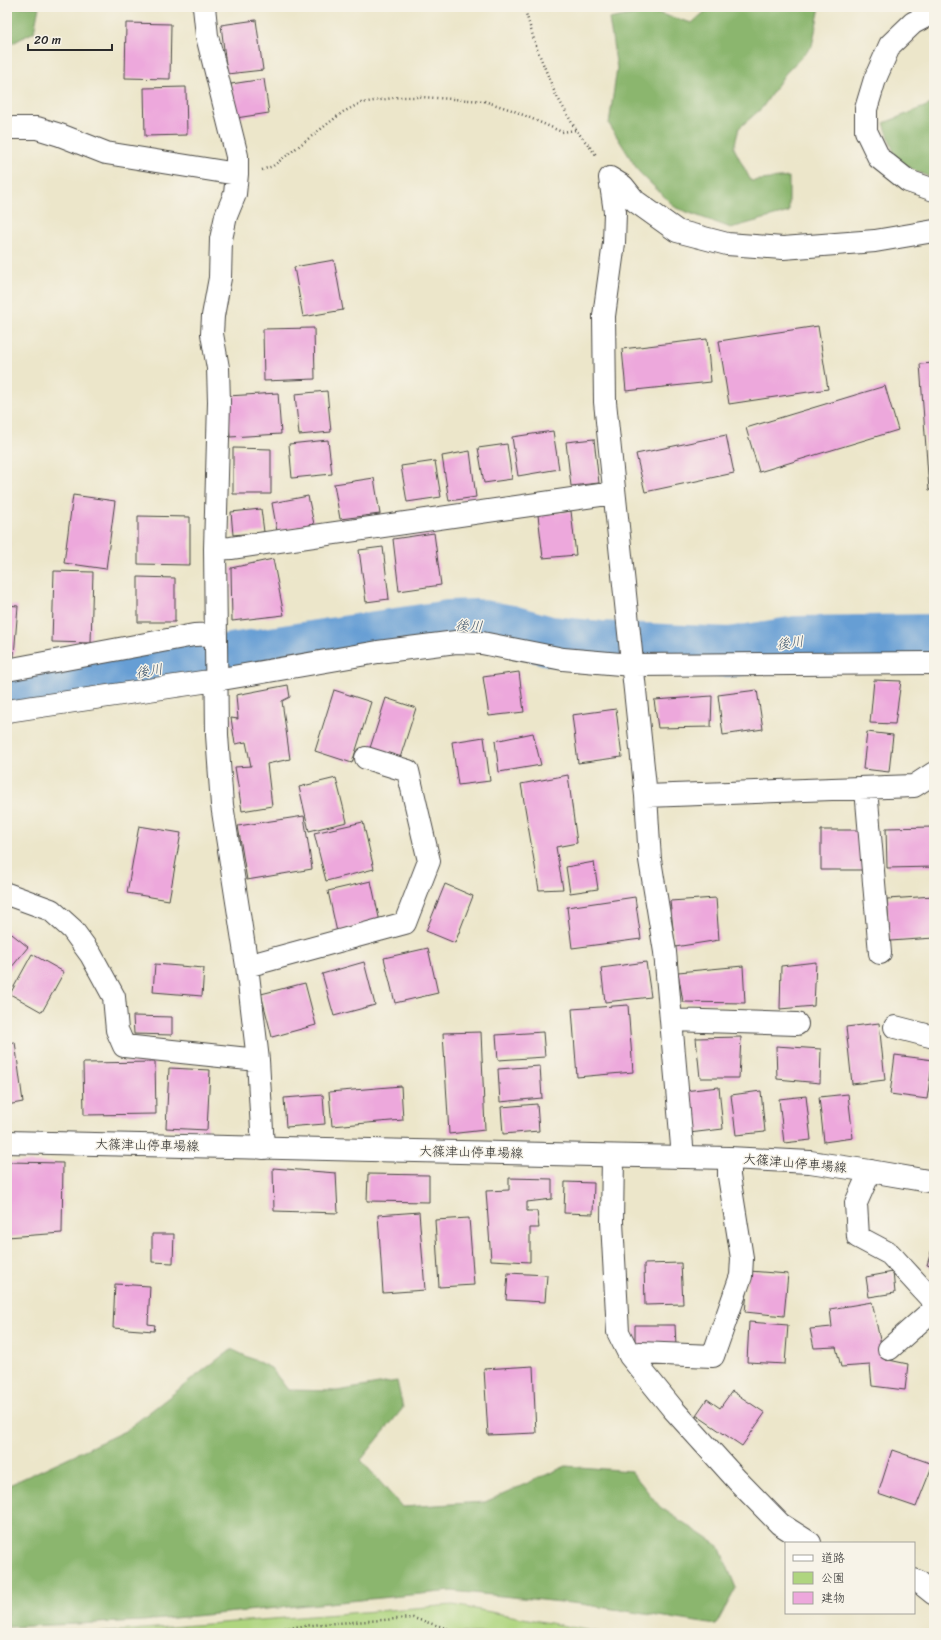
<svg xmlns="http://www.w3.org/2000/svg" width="941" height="1640" font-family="Sriracha,'Klee One',sans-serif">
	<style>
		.green { fill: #afd57f; stroke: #6d8055 }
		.forest { fill: #8bb66e; stroke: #5b704c }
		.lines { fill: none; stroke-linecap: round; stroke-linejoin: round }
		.river { stroke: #669ed4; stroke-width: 50 }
		.building { fill: #eda8dc }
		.minor-casing { stroke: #484743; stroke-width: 24 }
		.major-casing { stroke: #484743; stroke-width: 24 }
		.path { stroke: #484743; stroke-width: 2.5; stroke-dasharray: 1 3; stroke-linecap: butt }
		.minor { stroke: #fff; stroke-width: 22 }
		.major { stroke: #fff; stroke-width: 22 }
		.labels { text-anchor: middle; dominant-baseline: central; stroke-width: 3; stroke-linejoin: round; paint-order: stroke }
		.street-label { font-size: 13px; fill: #2b2b2b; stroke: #f7f3e8 }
		.water-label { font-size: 14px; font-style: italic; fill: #43596f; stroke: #f7f3e8 }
	</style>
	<rect width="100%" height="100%" fill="#f7f3e8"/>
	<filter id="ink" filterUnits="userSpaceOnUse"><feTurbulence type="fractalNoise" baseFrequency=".025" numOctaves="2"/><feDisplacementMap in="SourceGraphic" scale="8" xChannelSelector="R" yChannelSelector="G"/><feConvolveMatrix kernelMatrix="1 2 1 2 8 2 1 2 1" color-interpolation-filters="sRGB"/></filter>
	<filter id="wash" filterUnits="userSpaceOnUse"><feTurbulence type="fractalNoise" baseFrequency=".012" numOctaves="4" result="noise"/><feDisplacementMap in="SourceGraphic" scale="16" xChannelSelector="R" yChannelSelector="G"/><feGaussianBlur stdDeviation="0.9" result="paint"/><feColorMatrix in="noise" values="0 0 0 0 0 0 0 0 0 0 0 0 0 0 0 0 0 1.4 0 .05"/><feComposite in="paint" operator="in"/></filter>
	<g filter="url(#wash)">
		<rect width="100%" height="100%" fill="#ece6ca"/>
		<!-- green -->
		<path class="green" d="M453,1605L603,1633H92Z"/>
		<!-- forest -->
		<path class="forest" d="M7,7H39L34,32L7,46Z
			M710,7H820L812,46L785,74L762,108L739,128L734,148L751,181L789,177V212L731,228L676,208L639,172L609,124L617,68L609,19L650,11L692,23Z
			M934,103V179L897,162L884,123Z
			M231,1349L271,1368L288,1390L337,1391L397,1381L403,1408L361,1460L402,1507L485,1502L566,1466L631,1471L660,1507L719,1546L736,1588L716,1625L581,1604L452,1591L143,1621L7,1627V1486L125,1431Z"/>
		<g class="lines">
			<!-- river -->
			<path class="river" d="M7,692L449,625L476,624L511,630L550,641L600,646L730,652L797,641L934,639"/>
		</g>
		<g id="blocks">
			<!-- building -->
			<path class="building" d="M256,20L263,70L227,74L221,25Z
				M126,23L171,24L170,79L125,78Z
				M264,79L269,113L236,118L231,84Z
				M186,87L187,135L145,136L144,88Z
				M334,260L343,310L303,317L294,267Z
				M818,326L828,389L729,404L719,341Z
				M314,328L315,379L264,381L263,329Z
				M707,339L711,382L626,391L622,349Z
				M934,363V490H929L920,364Z
				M885,386L898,430L759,472L746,428Z
				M327,391L331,432L299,435L295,394Z
				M278,393L281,434L230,437L227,396Z
				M553,431L559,469L518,476L512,437Z
				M726,435L734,473L645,492L636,454Z
				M594,439L599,483L571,486L566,442Z
				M328,440L332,474L292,478L289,444Z
				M507,444L512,479L484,483L478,448Z
				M233,448L271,449V494H233Z
				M470,451L476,497L449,501L442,456Z
				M435,461L441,497L407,502L401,466Z
				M374,478L380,514L340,519L334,484Z
				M73,495L115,501L106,569L64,563Z
				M308,496L314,524L277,531L272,503Z
				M261,509L264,532L233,535L231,512Z
				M571,511L576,555L543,558L538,515Z
				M138,516L190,517V565L138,564Z
				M434,533L441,585L399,591L393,539Z
				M7,542H10L8,563H7Z
				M383,547L389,599L366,602L359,550Z
				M273,559L284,615L232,621L231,568Z
				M54,571L93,572L91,643L52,642Z
				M138,577L175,578V622H138Z
				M7,605L18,606L14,656L7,655Z
				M519,672L524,712L489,716L483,677Z
				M874,680L901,681L895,724L870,723Z
				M288,685L290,697L282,701L290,759L267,764L272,806L242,811L235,767L251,766L246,742L235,744L231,718L238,719L236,695Z
				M334,690L371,702L352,763L315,751Z
				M757,690L763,729L723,735L718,695Z
				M712,696L711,727L658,728L654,700Z
				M386,698L416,708L400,758L370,748Z
				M616,709L622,757L578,763L572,715Z
				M867,732L893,735L889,772L863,769Z
				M533,733L541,765L499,772L495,741Z
				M484,737L490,781L458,785L452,742Z
				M568,775L577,843L556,847L563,889L539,890L521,784Z
				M336,778L347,822L309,831L299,787Z
				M304,816L312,869L247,880L238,826Z
				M363,822L374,869L326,881L314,833Z
				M139,826L181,833L169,900L127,893Z
				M933,827L934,867L887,868L886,828Z
				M821,830H864V870H821Z
				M594,862L598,889L570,893L566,867Z
				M371,881L380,922L337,932L328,891Z
				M445,884L473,896L455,943L426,931Z
				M934,896V938L890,941L887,899Z
				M635,897L641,939L572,948L567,907Z
				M716,898L719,940L675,947L670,901Z
				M7,930L28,947L7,973Z
				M428,948L438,993L395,1003L384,958Z
				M32,954L64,972L42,1012L10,994Z
				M364,962L375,1005L334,1016L322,974Z
				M646,962L651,997L605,1002L601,968Z
				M816,962L814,1006L780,1009L781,966Z
				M155,964L204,968L202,996L153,992Z
				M743,966L745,1003L683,1002L678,972Z
				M305,983L316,1025L272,1037L261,994Z
				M628,1005L633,1072L577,1077L572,1009Z
				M133,1016L172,1017V1035L134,1034Z
				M879,1023L885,1080L852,1084L846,1027Z
				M481,1032L485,1130L449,1134L443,1033Z
				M543,1032L545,1057L498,1060L496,1035Z
				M741,1037L739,1078H700L696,1038Z
				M15,1042L23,1102L7,1105V1043Z
				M776,1046L821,1049L820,1083L777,1079Z
				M895,1055L933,1060L927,1099L890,1094Z
				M155,1062L156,1114L84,1115L83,1063Z
				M540,1066L542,1098L500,1102L498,1069Z
				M169,1068L210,1070L207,1130L166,1128Z
				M401,1086L403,1120L332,1126L329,1092Z
				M719,1087L723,1129L689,1133L684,1091Z
				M761,1091L765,1132L736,1135L731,1095Z
				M848,1094L853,1138L824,1142L819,1097Z
				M323,1095L325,1124L286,1127L284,1098Z
				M806,1096L811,1140L784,1143L779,1099Z
				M537,1104L539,1131L503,1134L501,1107Z
				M7,1162L63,1163L62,1233L7,1237Z
				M273,1168L336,1173L338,1213L274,1211Z
				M368,1174L429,1175V1202L367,1201Z
				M509,1178L552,1179V1199L527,1202V1211H537L539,1228H530V1262L491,1260L486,1191L509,1190Z
				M565,1182L594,1183L593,1214L564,1213Z
				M419,1212L425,1290L383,1293L378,1215Z
				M469,1218L474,1285L439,1287L435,1220Z
				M152,1234H174L173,1263L152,1262Z
				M934,1242V1267L927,1265Z
				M681,1263L683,1304L645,1305L644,1264Z
				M749,1271L788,1274L784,1316L745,1312Z
				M893,1272L895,1293L869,1297L866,1277Z
				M508,1273L547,1275L545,1302L506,1300Z
				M115,1284L150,1286L148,1324L155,1325L154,1331L113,1328Z
				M872,1302L884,1359L908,1364L905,1390L872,1386L870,1365L841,1367L836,1347L814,1348L810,1329L832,1327L830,1309Z
				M749,1322L788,1325L785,1364L747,1362Z
				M635,1325H675L676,1346L635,1347Z
				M533,1366L536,1433L488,1435L484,1369Z
				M732,1391L765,1413L742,1446L696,1415L707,1399L720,1408Z
				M892,1450L933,1464L916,1507L878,1494Z"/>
		</g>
	</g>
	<g filter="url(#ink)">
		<use href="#blocks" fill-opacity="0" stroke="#484743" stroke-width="1"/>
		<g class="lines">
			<defs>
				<path id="minor" d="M204,7L207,36L237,156V174L235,194L226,216L221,239L220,278L213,316L212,334L218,368L219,402L215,549L217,735L222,805L247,966L258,1060L263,1148
					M934,12L913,23L890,45L875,79L866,109V131L879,158L908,181L934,190
					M7,128H37L60,135L106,153L237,174
					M610,178L615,212L614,243L604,316L605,402L646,796L650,860L665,952L683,1157
					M610,178L623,186L635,201L677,231L727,244L783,248L875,241L934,231
					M215,549L231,548L614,493
					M7,670L194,635L215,634
					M7,711L216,680L378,652L456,642L482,643L563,659L632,665L934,663
					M866,789L880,953
					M646,796L914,786L934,773
					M7,894L51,910L72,929L91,955L114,997L117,1030L124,1046L258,1060
					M247,966L405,923L429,861L408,771L366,758
					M671,1020L797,1024
					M895,1027L934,1037
					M613,1156L612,1222L618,1332L630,1356L673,1409L737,1480L780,1524L810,1543
					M870,1171L856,1203L858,1237L890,1254L934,1302
					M889,1349L934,1309
					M630,1356L639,1353L713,1356L741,1276L742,1258L729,1176V1158
					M914,1580L919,1582L934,1594"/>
				<path id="major" d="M7,1142L729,1158L810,1162L870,1171L934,1182"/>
			</defs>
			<!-- minor casing -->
			<use href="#minor" class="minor-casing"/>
			<!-- major casing -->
			<use href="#major" class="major-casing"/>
			<!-- path -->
			<path class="path" d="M524,7L537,49L555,93L576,130
				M262,170L273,166L343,112L361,103L399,97H421L484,101L512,110L562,132L576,130L597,156
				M237,1633L322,1624L413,1618L462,1633"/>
			<!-- minor -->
			<use href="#minor" class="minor"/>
			<!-- major -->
			<use href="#major" class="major"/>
		</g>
	</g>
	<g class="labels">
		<!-- street labels -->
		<g class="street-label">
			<text transform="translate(147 1145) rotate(1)">大篠津山停車場線</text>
			<text transform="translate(471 1152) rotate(1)">大篠津山停車場線</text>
			<text transform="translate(795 1163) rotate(5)">大篠津山停車場線</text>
		</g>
		<!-- water labels -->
		<g class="water-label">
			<text transform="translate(469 626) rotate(3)">後川</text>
			<text transform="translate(790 643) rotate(-7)">後川</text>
			<text transform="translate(149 671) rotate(-9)">後川</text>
		</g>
	</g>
	<!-- margin -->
	<rect width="941" height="1640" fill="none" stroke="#f7f3e8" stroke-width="24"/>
	<!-- legend -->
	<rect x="785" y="1542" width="130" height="72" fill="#f7f3e8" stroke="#a5a39c"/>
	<rect x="793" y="1555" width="20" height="6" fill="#ffffff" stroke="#a5a39c"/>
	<text x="821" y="1562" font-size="12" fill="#2b2b2b">道路</text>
	<rect x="793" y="1572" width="20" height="12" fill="#afd57f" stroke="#a5a39c"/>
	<text x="821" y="1582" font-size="12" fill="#2b2b2b">公園</text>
	<rect x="793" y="1592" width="20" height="12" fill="#eda8dc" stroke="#a5a39c"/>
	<text x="821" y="1602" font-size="12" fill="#2b2b2b">建物</text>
	<!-- scale -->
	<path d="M28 44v6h84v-6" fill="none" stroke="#2b2b2b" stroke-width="2"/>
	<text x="34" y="44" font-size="12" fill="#2b2b2b" stroke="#f7f3e8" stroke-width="3" paint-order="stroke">20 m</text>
</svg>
